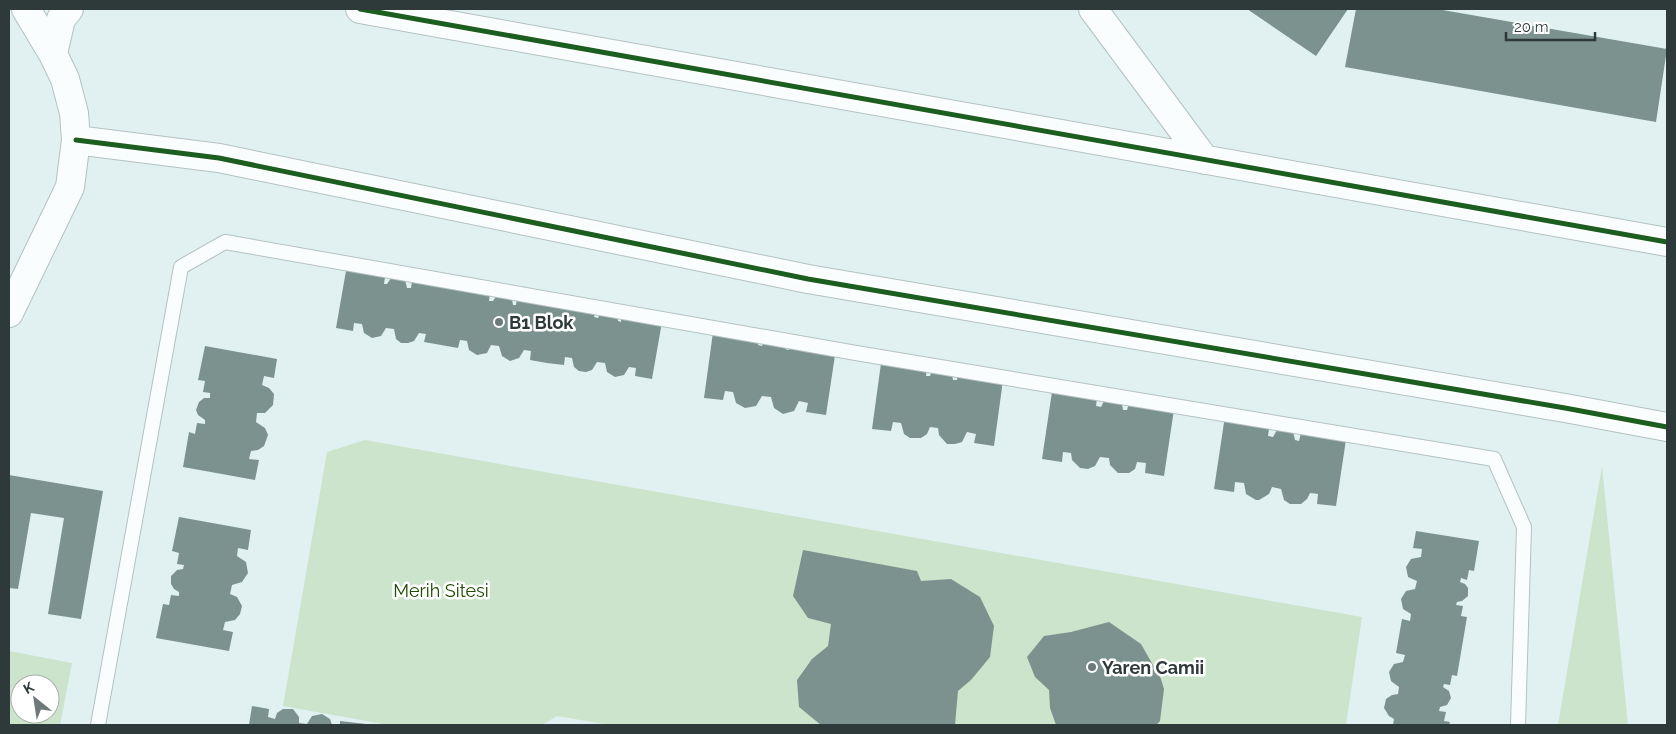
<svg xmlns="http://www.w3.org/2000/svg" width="1676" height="734" font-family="Raleway,sans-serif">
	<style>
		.green { fill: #cbe4cb; fill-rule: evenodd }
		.building { fill: #7c928e }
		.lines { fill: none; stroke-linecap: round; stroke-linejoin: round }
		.service-casing { stroke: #b4c1c1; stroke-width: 16 }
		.minor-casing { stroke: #b4c1c1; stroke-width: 30 }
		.service { stroke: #fafdfd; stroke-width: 14 }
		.minor { stroke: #fafdfd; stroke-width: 28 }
		.cycleway-casing { stroke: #fff; stroke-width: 8 }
		.cycleway { stroke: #1b5e20; stroke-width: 5 }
		.poi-dot { fill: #6d797a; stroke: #fff; stroke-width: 2 }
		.labels { text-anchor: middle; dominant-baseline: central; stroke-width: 5; stroke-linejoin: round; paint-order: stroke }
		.poi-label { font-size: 18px; font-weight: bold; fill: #2e393a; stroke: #fff; text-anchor: start }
		.park-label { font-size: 18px; fill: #1f4c00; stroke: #fff }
	</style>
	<rect width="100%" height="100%" fill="#e1f1f2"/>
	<!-- green -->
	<path class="green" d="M365,440L1362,617L1346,725H610L557,716L542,725H389L283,706L327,452Z
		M1602,466L1628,725H1558Z
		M9,651L72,663L60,725H9ZM20,684H50V714H20Z"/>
	<!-- building -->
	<path class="building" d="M1247,9H1348L1316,56Z
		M1356,9H1437L1667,49L1656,122L1345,67Z
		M347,265L385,277L384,284H387L391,278L405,280L407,288H411L412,281L490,294L489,301H493L497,295L512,299L513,305H516L517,298L596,311L594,317L598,318L600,314L617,316L618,321L621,322L622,315L663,316L652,379L635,376L636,368L629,367L624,375L615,377L607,372L605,363L597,362L592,370L586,372L579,371L574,367L572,358L565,357L564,365L547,363L530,360L531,351L524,350L519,358L510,361L502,356L499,346L491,345L487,353L477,355L469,350L467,341L460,340L458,348L424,342L426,334L419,333L414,341L408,343H401L396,339L394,329L386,328L381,336L372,338L364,333L362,324L354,323L353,331L336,328Z
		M714,325L759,337L758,345L762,346L763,343L785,346V349L789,350L790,342L802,337L837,342L826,415L806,412L808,403L799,401L794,411L783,414L774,408L771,397L762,396L756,406L745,408L736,403L733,392L725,391L723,400L704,398Z
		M205,346L277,359L274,378L264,376L262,385L269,388L274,394L273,405L265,413H257L256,422L265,428L268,435L264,446L258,450L251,451L249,459L259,460L255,480L183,467L189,432L195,434L197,423L205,424V420L198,415L196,410L199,402L204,398H210V393L203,392L205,381L198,380Z
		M882,356L927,368L926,376H930L932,371L952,374L953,380H957L958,373H1004L994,446L974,443L976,434L967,432L962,442L955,444H947L939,435L938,428L930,427L927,434L921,438H910L904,434L901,423L893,422L891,431L872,429Z
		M1053,385L1097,398L1096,406L1101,407L1105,399L1122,404L1123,410H1127L1129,403H1175L1164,476L1145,473L1146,463L1137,462L1135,469L1129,473H1118L1110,465L1109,458L1100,457L1095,466L1088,469L1080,468L1072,460L1071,453L1063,452L1062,462L1042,459Z
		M1225,416L1259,421L1258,427L1269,429L1268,436L1273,437L1277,430L1293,432L1295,440L1299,441L1301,433H1347L1336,506L1317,504L1318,494L1310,493L1307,499L1301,504H1290L1284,500L1281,489L1272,487L1269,494L1259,500H1256L1246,494L1244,483L1235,482L1234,492L1214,489Z
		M9,475L103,491L81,619L48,614L64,518L31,513L18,589L9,588Z
		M179,517L251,530L248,550L238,548L237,556L246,562L248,573L242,582L232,585L230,594L237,597L242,606L240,614L235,620L225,622L223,630L233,632L229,651L156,638L163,604L169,605L171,595L179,596V592L174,589L171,584V576L177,570L183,569L184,565L177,564L179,553L172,551Z
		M1416,531L1479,541L1474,571L1469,570L1467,580L1461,578L1460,582L1465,584L1468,588V596L1462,601L1457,602L1456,605L1463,606L1461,616L1467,617L1457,676L1452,675L1450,685L1444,684L1443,687L1449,691L1451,698L1447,705L1440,707L1439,711L1446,712L1444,721L1450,722L1449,725H1393L1394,719L1389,716L1384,708L1386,699L1392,695L1398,694L1399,687L1391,681L1389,672L1394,664L1403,662L1405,655L1396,653L1402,619L1410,621L1411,614L1403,609L1401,599L1406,591L1415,589L1417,581L1408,577L1406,567L1411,559L1421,557L1422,549L1413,548Z
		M803,550L917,571L921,581L951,579L980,597L994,626L990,657L971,680L958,691L955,725H821L799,707L797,680L812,659L828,646L831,624L808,618L793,596Z
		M1109,622L1141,644L1161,679L1164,689L1160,721L1156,725H1056L1050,708L1049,690L1035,677L1027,657L1044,636L1071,632Z
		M252,706L269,709L268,717L275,719L277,713L283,709H293L299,717V723L307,724L312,716L322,714L330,719L332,725H249Z
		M340,721L366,724V725H340Z"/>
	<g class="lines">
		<defs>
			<path id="service" d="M98,725L181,267L225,242L856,353L1494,459L1524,527L1518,725"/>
			<path id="minor" d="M360,9L1667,242
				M1093,9L1205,160
				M53,54L61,19L69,9
				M76,140L219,158L808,279L1565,408L1667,427
				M9,313L70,187L76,140L74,113L65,79L53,54L26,9"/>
		</defs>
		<!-- service casing -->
		<use href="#service" class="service-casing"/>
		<!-- minor casing -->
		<use href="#minor" class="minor-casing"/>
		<!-- service -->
		<use href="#service" class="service"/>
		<!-- minor -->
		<use href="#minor" class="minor"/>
		<defs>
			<path id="cycleway" d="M360,9L1667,242
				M76,140L219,158L808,279L1565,408L1667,427"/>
		</defs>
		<!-- cycleway casing -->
		<use href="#cycleway" class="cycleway-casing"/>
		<!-- cycleway -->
		<use href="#cycleway" class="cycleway"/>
	</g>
	<!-- markers -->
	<g class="poi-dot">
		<circle cx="499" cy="322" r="5"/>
		<circle cx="1092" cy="667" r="5"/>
	</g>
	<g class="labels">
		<!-- poi labels -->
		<g class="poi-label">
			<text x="509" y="322">B1 Blok</text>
			<text x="1102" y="667">Yaren Camii</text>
		</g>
		<!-- park labels -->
		<g class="park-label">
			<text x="441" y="590">Merih Sitesi</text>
		</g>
	</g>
	<!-- border -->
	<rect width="1676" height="734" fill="none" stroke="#2e393a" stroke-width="20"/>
	<!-- north arrow -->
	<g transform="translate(35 699) rotate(330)"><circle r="24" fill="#ffffff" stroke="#abb0b0"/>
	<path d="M0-4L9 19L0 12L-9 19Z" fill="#6d797a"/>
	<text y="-8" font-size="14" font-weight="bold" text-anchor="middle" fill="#2e393a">K</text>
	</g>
	<!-- scale -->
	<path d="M1506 32v8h89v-8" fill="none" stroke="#2e393a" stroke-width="2.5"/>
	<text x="1514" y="32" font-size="15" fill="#2e393a" stroke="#ffffff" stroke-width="4" paint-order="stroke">20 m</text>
</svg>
